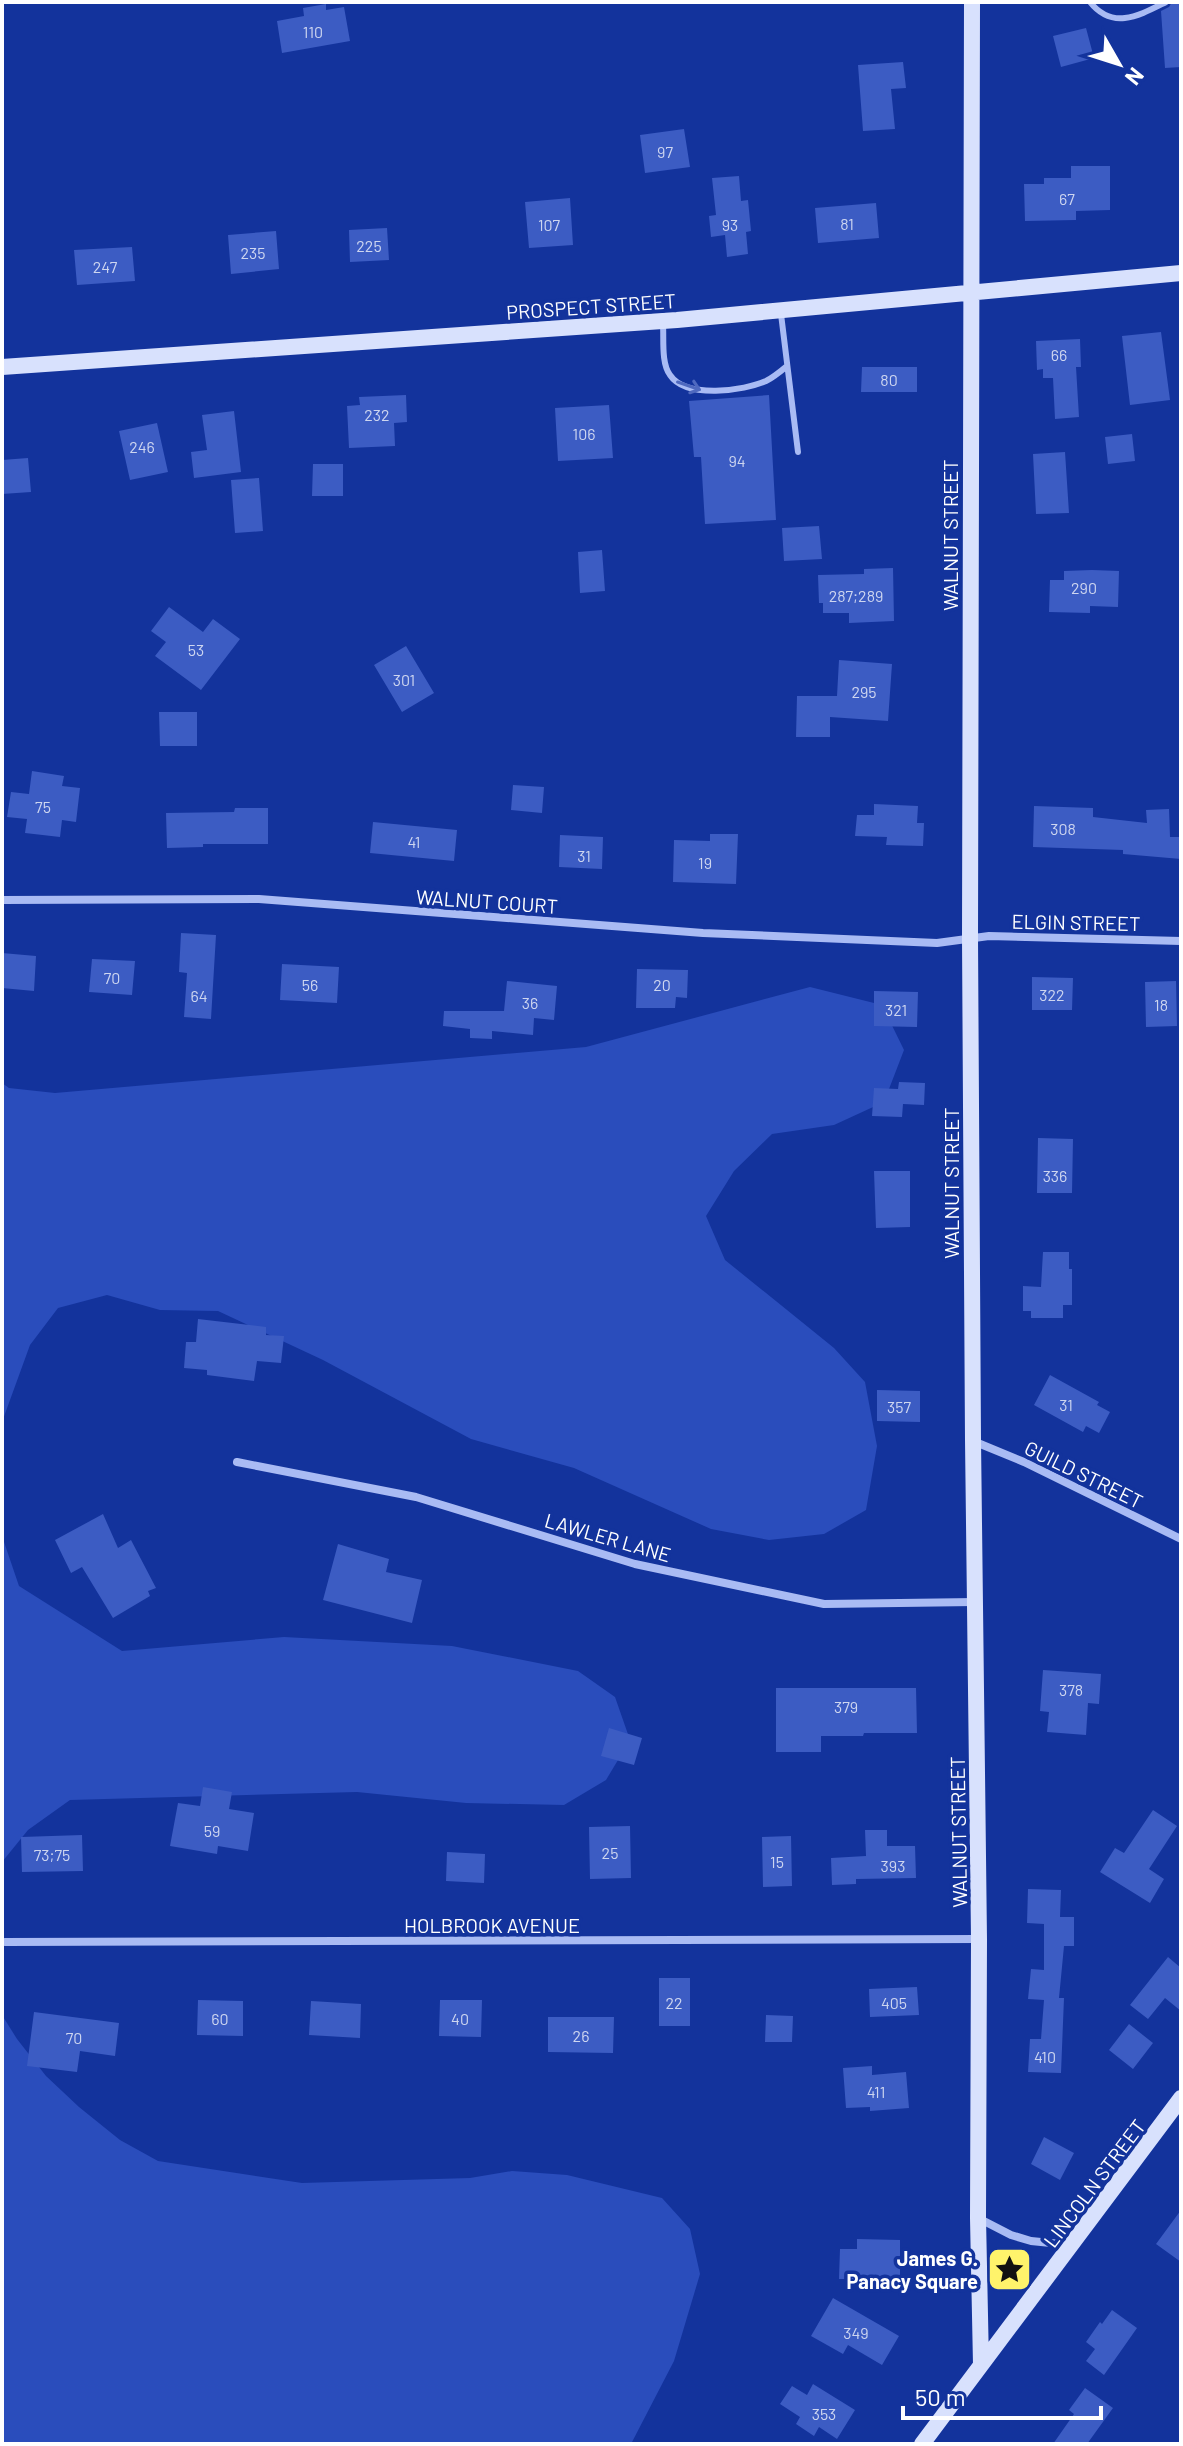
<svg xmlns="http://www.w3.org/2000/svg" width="1183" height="2446" font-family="Barlow,sans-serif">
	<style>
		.green { fill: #2a4dbc }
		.building { fill: #3c5cc3 }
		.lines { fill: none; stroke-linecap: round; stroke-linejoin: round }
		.lane { stroke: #a9bbf4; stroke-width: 6 }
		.street { stroke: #a9bbf4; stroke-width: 8 }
		.secondary { stroke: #d8e1fd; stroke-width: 16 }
		.oneway { stroke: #4f69bf }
		.labels { text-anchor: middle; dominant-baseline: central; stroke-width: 7; stroke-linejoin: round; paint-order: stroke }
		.number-label { font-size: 16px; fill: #ced6f0 }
		.street-label { font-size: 20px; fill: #fff; stroke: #13339c }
		.poi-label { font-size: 20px; font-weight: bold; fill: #fff; stroke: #13339c; text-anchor: end }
	</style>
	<rect width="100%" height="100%" fill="#13339c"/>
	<!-- green -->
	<path class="green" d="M810,987L882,1005L904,1050L884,1102L834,1125L772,1134L734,1171L706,1216L725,1260L834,1348L865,1382L877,1446L866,1510L824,1534L769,1540L711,1529L574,1468L471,1439L323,1360L218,1311L160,1310L107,1295L58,1308L30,1345L2,1422V1083L9,1088L55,1093L586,1047Z
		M2,1536L19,1586L122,1651L284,1637L452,1646L578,1671L615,1697L630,1740L606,1780L564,1805L466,1803L357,1792L70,1800L28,1830L2,1862Z
		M2,2015L17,2039L46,2076L79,2107L120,2140L158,2161L302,2183L470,2178L512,2171L567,2175L662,2198L690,2229L700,2274L674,2361L631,2444H2Z
		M996 2269a15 15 0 1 1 30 0a15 15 0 1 1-30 0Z"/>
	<!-- building -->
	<path class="building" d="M1172,2H1181V67L1165,68L1161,11L1169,7Z
		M326,4V10L344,7L350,41L282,53L277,21L304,16L303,8Z
		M1086,28L1094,58L1061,67L1053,36Z
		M903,62L906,88L891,89L895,129L863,131L858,65Z
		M684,129L690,167L645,173L640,135Z
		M1071,166H1110V210L1076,211V220L1025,221L1024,184H1044V178H1071Z
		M739,176L741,201L748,200L751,231L746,232L748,254L727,257L725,235L711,237L709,216L716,215L712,178Z
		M570,198L573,245L529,248L525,202Z
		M876,203L879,238L818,243L815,208Z
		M387,228L389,260L350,262L349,230Z
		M276,231L279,269L231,274L228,235Z
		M132,247L135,281L77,285L74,250Z
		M1161,332L1170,400L1130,405L1122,336Z
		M1080,339L1081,367H1076L1079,417L1055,419L1053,378H1043V369L1037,370L1036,341Z
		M862,367H917V392H861Z
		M406,395L407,422L394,423L395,446L349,448L347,406L360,405L359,397Z
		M769,395L776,520L705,524L701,457H694L689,401Z
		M609,405L613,458L558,461L555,408Z
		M234,411L241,472L194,478L191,452L207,450L202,415Z
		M157,423L168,472L130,480L119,431Z
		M1132,434L1135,461L1108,464L1105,437Z
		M1065,452L1069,513L1036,514L1033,454Z
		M28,458L31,492L2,494V460Z
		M313,464H343V496H312Z
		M259,478L263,531L235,533L231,480Z
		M819,526L822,559L784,561L782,528Z
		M602,550L605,591L580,593L578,552Z
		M893,568L894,621L849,623V613H823V603H819L818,575L864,574V569Z
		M1092,570L1119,571L1118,607L1090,606V613L1049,612L1050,580H1064V571Z
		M169,607L203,632L213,619L240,639L201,690L155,656L166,642L151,631Z
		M406,646L434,693L402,712L374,665Z
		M839,660L892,664L888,721L830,717V737H796L797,696H837Z
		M159,712H197V746H160Z
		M32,771L64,776L62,786L80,788L76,822L62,820L60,837L25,833L27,819L7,817L11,792L29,794Z
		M513,785L544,787L542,813L511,810Z
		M874,804L918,806L917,823H924L923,846L886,845L887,837L855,836L857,815H874Z
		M1034,806L1093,808V817L1147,823L1146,810L1169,809L1170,837H1181V859L1123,854V850L1033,847Z
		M235,808H268V844H203V847L167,848L166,813L234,812Z
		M373,822L457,830L454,861L370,853Z
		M710,834H738L736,884L673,882L674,840L710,841Z
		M560,835L603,837L602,869L559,867Z
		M181,933L216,935L211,1019L184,1017L187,973L179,972Z
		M2,953L36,956L34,991L2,988Z
		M92,959L135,961L132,995L89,992Z
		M282,964L339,967L337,1003L280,1000Z
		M637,969L688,970L687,998L676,997L675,1008H636Z
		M1032,977L1073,978L1072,1010H1032Z
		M507,981L557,986L554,1020L534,1018L533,1035L492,1031V1039L470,1038V1029L443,1026L444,1011H504Z
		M1176,981L1177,1026L1146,1027L1145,982Z
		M874,991L918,992L917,1027L874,1026Z
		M899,1082L925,1083L924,1105L903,1104L902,1117L872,1116L874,1088L898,1089Z
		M1038,1138L1073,1139L1072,1193H1037Z
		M874,1171H910V1227L876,1228Z
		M1043,1252H1069V1269H1072V1305H1063V1318H1031V1311H1023V1286L1041,1287Z
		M198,1319L266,1327V1335L284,1336L281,1363L257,1361L254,1381L207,1375V1370L184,1368L186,1342H196Z
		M1050,1375L1099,1402L1097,1405L1110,1412L1099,1433L1086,1426L1083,1432L1034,1405Z
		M877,1390L920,1391V1422L877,1421Z
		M103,1514L118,1548L131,1540L156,1588L148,1591L150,1596L113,1618L82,1567L71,1573L55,1540Z
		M338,1544L389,1559L386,1572L422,1580L412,1623L323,1600Z
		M1043,1670L1101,1674L1099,1704L1088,1703L1086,1735L1047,1732L1049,1712L1040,1711Z
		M776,1688H916L917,1733H864L863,1736H821V1752H776Z
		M609,1728L642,1738L634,1765L601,1756Z
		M203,1787L232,1792L229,1809L254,1813L248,1851L218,1846L217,1854L170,1846L178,1803L200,1806Z
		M1153,1810L1177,1826L1149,1869L1164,1879L1150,1903L1100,1872L1115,1848L1124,1853Z
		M630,1826L631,1878L590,1879L589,1827Z
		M865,1830H887V1846H915L916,1878L856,1879V1884L832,1885L831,1858L866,1856Z
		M82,1835L83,1871L22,1872L21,1837Z
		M791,1836L792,1886L763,1887L762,1837Z
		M447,1852L485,1854L484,1883L446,1881Z
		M1028,1889L1061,1890L1060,1917H1074V1946H1064L1059,1998H1064L1061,2073L1028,2072L1030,2039H1041L1044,2000L1028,1999L1031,1969L1044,1970V1924L1027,1923Z
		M1168,1957L1181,1968V2011L1165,1998L1148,2019L1130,2005Z
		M659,1978H690V2026H659Z
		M917,1987L919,2015L870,2017L869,1989Z
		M198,2000L243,2001V2036L197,2035Z
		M440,2000H482L481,2037L439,2036Z
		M311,2001L361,2004L360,2038L309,2035Z
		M34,2012L119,2023L115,2056L80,2051L77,2072L27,2066Z
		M766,2015L793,2016L792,2042H765Z
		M548,2017H614L613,2053L548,2052Z
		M1129,2024L1153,2043L1133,2069L1109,2050Z
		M872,2066V2075L906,2072L909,2108L870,2111V2107L846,2108L843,2068Z
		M1044,2137L1074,2153L1060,2180L1031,2164Z
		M1181,2210V2262L1156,2244Z
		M857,2239L900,2240V2279H839L840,2249H857Z
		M833,2298L899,2336L882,2365L848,2345L843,2354L811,2336Z
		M1112,2310L1137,2328L1104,2375L1086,2361L1095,2349L1086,2342L1100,2322L1102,2324Z
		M813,2384L855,2410L837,2439L819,2427L814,2436L796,2424L800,2417L780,2404L792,2386L807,2395Z
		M1085,2388L1113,2408L1087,2444H1053L1074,2414L1069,2410Z"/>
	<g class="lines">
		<!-- lane -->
		<path class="lane" d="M1090,2C1113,31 1140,15 1166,2
			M781,314L798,452
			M663,325C664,339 661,363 670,375C686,399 744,391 766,381C774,377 781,371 787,366"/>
		<!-- street -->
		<path class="street" d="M2,900L259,899L703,933L937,943L989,936L1181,941
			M973,1441L1024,1462L1181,1539
			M237,1462L416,1497L635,1564L824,1604L975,1602
			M5,1942L978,1939
			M978,2218L1011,2235L1031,2241L1071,2245"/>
		<!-- secondary -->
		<path class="secondary" d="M972,2L970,938L973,1440L979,1939L978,2218L981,2364
			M2,367L677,320L1181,273
			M922,2444L1181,2098"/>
	</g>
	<!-- one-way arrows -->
	<defs><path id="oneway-shaft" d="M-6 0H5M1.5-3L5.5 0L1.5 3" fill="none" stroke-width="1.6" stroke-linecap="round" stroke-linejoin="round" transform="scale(2)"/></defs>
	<use class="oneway" href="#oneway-shaft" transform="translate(689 386) rotate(19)"/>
	<!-- icons -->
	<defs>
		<symbol id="sight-square" viewBox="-11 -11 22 22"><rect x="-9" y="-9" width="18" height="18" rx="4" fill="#fff36b" stroke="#13339c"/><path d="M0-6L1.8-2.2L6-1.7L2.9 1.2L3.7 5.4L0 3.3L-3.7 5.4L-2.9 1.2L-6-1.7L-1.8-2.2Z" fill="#111"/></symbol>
	</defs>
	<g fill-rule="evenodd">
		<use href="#sight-square" x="984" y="2244" width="51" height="51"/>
	</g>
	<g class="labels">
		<!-- number labels -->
		<g class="number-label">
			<text x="313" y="31">110</text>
			<text x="665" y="151">97</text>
			<text x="1067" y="198">67</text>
			<text x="847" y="223">81</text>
			<text x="549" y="224">107</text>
			<text x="730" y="224">93</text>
			<text x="369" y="245">225</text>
			<text x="253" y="252">235</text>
			<text x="105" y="266">247</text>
			<text x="1059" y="354">66</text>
			<text x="889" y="379">80</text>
			<text x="377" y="414">232</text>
			<text x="584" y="433">106</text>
			<text x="142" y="446">246</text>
			<text x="737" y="460">94</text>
			<text x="1084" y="587">290</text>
			<text x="856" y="595">287;289</text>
			<text x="196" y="649">53</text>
			<text x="404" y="679">301</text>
			<text x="864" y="691">295</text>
			<text x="43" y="806">75</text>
			<text x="1063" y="828">308</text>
			<text x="414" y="841">41</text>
			<text x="584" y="855">31</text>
			<text x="705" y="862">19</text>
			<text x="112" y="977">70</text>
			<text x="310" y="984">56</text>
			<text x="662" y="984">20</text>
			<text x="1052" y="994">322</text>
			<text x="199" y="995">64</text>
			<text x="530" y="1002">36</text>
			<text x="1161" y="1004">18</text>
			<text x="896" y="1009">321</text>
			<text x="1055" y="1175">336</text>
			<text x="1066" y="1404">31</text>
			<text x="899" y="1406">357</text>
			<text x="1071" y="1689">378</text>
			<text x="846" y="1706">379</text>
			<text x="212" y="1830">59</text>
			<text x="610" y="1852">25</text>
			<text x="52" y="1854">73;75</text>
			<text x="777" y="1861">15</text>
			<text x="893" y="1865">393</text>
			<text x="674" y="2002">22</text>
			<text x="894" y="2002">405</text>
			<text x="220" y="2018">60</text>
			<text x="460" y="2018">40</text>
			<text x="581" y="2035">26</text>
			<text x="74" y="2037">70</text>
			<text x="1045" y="2056">410</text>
			<text x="876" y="2091">411</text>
			<text x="856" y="2332">349</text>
			<text x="824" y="2413">353</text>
		</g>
		<!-- street labels -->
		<g class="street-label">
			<text transform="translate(591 306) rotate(-4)">PROSPECT STREET</text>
			<text transform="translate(950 535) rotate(-90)">WALNUT STREET</text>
			<text transform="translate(487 901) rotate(4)">WALNUT COURT</text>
			<text transform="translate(1076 922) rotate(1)">ELGIN STREET</text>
			<text transform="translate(951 1183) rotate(-90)">WALNUT STREET</text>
			<text transform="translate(1084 1474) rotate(26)">GUILD STREET</text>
			<text transform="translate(608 1537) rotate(16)">LAWLER LANE</text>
			<text transform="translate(958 1832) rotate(-91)">WALNUT STREET</text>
			<text x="492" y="1925">HOLBROOK AVENUE</text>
			<text transform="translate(1094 2183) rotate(-53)">LINCOLN STREET</text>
		</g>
		<!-- poi labels -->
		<g class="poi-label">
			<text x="978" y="2258">James G.<tspan x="978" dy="23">Panacy Square</tspan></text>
		</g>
	</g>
	<!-- border -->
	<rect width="1183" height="2446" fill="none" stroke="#ffffff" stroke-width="8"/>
	<!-- north arrow -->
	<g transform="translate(1119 64) rotate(129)" stroke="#13339c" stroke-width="6" paint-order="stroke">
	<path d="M0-6L14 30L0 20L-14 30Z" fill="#ffffff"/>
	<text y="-12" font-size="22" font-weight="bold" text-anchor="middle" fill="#ffffff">N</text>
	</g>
	<!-- scale -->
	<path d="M903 2406v12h198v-12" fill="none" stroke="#ffffff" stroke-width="4"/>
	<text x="915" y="2406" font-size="24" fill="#ffffff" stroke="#13339c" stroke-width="6" paint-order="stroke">50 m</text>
</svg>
